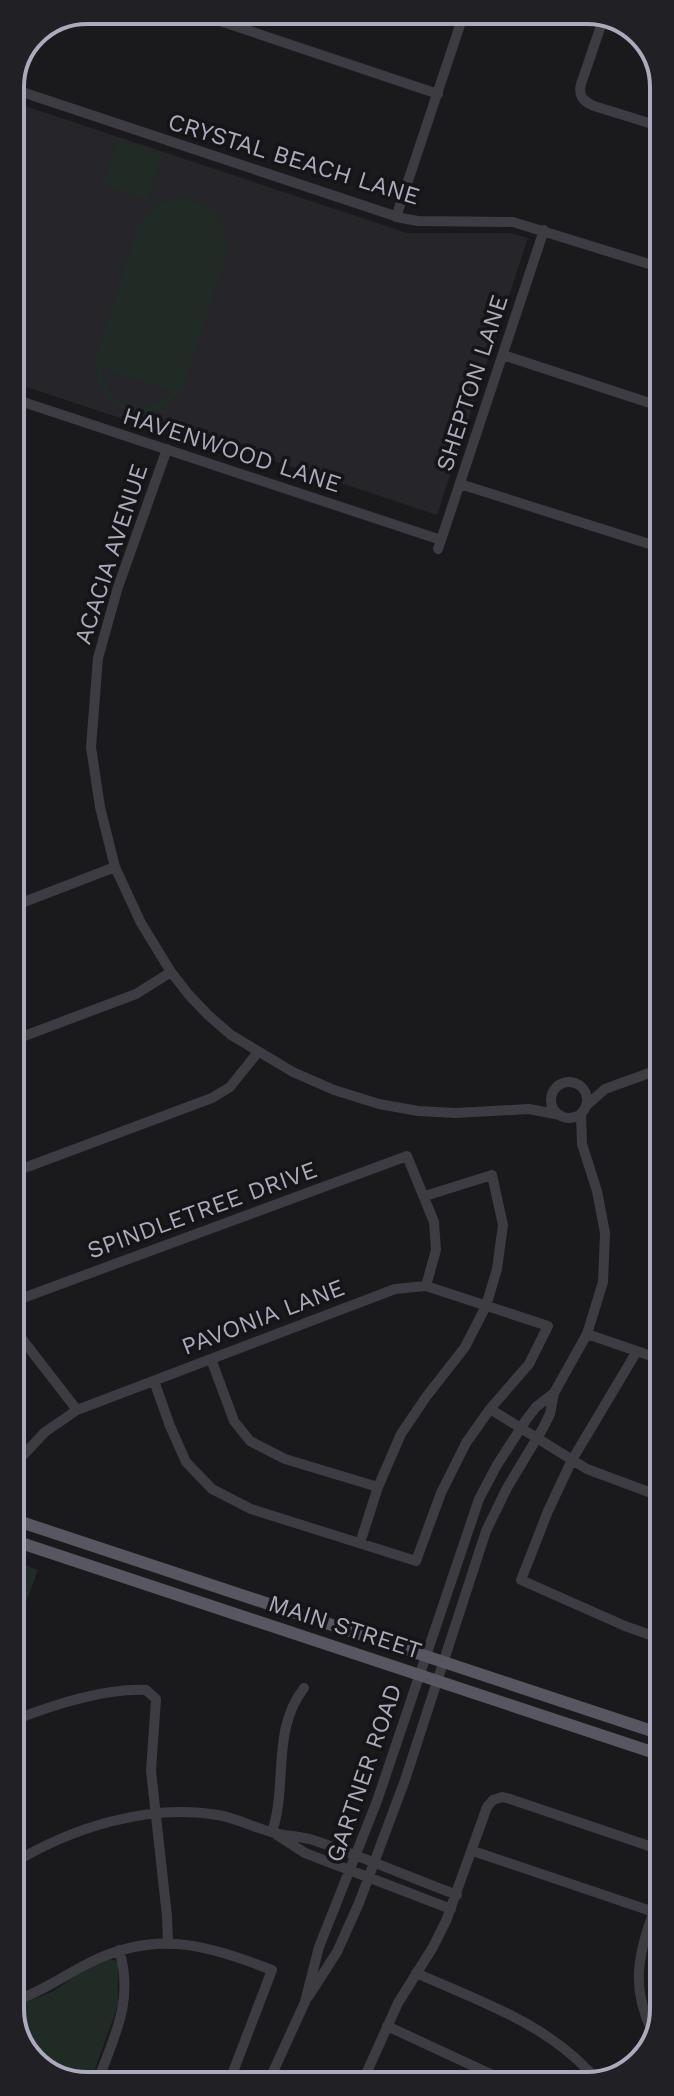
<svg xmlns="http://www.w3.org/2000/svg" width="674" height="2096" font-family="'Work Sans',sans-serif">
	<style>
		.built { fill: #262529 }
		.green { fill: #212b25; fill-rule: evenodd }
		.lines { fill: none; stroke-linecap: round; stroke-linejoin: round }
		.minor { stroke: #3d3c43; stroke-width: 10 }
		.major { stroke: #575661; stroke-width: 12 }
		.labels { text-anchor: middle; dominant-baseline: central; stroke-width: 7; stroke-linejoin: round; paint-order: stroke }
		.street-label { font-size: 24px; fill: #ababbd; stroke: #151417 }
		.rim { fill: none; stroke: #ababbd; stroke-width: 4 }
	</style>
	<rect width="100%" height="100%" fill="#1a191c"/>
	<!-- built -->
	<path class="built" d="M10,101L407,233H510L528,238L437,515L184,431L181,438L11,382Z"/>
	<!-- green -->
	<path class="green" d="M118,140L162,155L147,200L103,185Z
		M181,198C216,204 231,224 225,259L185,382C158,438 87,415 97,353L137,230C148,209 157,202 181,198ZM101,368L172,391H173C145,420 106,408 101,368Z
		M12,1560L38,1570L24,1608L12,1627Z
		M109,1959L116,1961L118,1965V2005L89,2086H81L36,2067L12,2029V2008L54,1991L85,1969Z"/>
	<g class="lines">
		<!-- minor -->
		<path class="minor" d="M187,10L438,94
			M605,14L581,84C578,96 583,101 594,106L662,127
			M10,88L401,218L418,221L513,222L662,268
			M396,217L465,10
			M503,355L662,407
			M11,398L441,540
			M167,449L118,587L98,658L91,747L100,807L115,867L141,923L171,972L189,995L208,1015L231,1035L293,1072L334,1090L379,1104L418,1111L455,1113L529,1109L560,1115
			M460,484L662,548
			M438,549L544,230
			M11,907L115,867
			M11,1041L136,994L171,972
			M551 1100a18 18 0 1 1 36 0a18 18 0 1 1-36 0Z
			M587,1105L605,1089L663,1068
			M11,1173L212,1098L230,1087L258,1052
			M12,1302L407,1156L434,1222L436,1250L426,1286
			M12,1322L19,1335L77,1410
			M587,1334L663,1360
			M637,1351L572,1460L548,1511L521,1580L625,1626L664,1640
			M211,1359L234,1421L250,1441L285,1459L378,1487
			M490,1409L587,1469L654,1494L663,1505
			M13,1466L45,1432L77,1410L395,1289L426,1286L548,1326L529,1364L490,1409L466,1443L441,1493L416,1561L251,1509L212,1489L186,1462L170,1426L154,1381
			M360,1543L378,1487L401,1434L426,1397L465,1347L486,1306L497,1269L503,1225L492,1175L425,1196
			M12,1721C50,1706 105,1688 146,1690L156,1699L151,1771L167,1916L168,1943
			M272,1832C288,1785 271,1730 304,1688
			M277,1835L305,1853L451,1909
			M473,1851L654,1912
			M12,1864C70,1828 149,1803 218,1815C236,1818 253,1827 271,1832C284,1836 299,1836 313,1840C361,1856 409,1877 457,1895
			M416,1973C482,2002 554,2026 600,2084
			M308,1997L337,1952L359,1903L405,1780L486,1531L507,1488L543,1428L550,1414L554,1393
			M12,2002C40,1993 63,1976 89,1963C156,1929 206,1945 272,1970L228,2085
			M387,2026L512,2084
			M655,2037C623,1976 645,1941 664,1881
			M267,2085L305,2002L319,1947L377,1801L479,1499L497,1465L526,1420L536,1407L554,1393L587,1334L603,1282L605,1233L597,1191L582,1144L581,1114
			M361,2085L398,2003L433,1947L446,1921L487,1807L493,1800L502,1797L510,1799L664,1851
			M96,2086C113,2038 135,2002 119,1950"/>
		<!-- major -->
		<path class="major" d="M12,1519L664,1735
			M12,1540L664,1756"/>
	</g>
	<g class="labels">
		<!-- street labels -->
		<g class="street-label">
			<text transform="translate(294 159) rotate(17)">CRYSTAL BEACH LANE</text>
			<text transform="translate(472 383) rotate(-72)">SHEPTON LANE</text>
			<text transform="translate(232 450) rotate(18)">HAVENWOOD LANE</text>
			<text transform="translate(111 554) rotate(-72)">ACACIA AVENUE</text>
			<text transform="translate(202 1210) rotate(-20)">SPINDLETREE DRIVE</text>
			<text transform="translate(263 1317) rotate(-21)">PAVONIA LANE</text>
			<text transform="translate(345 1627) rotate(18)">MAIN STREET</text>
			<text transform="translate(364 1773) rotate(-71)">GARTNER ROAD</text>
		</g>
	</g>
	<!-- crop -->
	<path d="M0 0H674V2096H0ZM87 24H587A63 63 0 0 1 650 87V2009A63 63 0 0 1 587 2072H87A63 63 0 0 1 24 2009V87A63 63 0 0 1 87 24Z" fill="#212024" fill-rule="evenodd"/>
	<path class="rim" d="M87 24H587A63 63 0 0 1 650 87V2009A63 63 0 0 1 587 2072H87A63 63 0 0 1 24 2009V87A63 63 0 0 1 87 24Z"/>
</svg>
